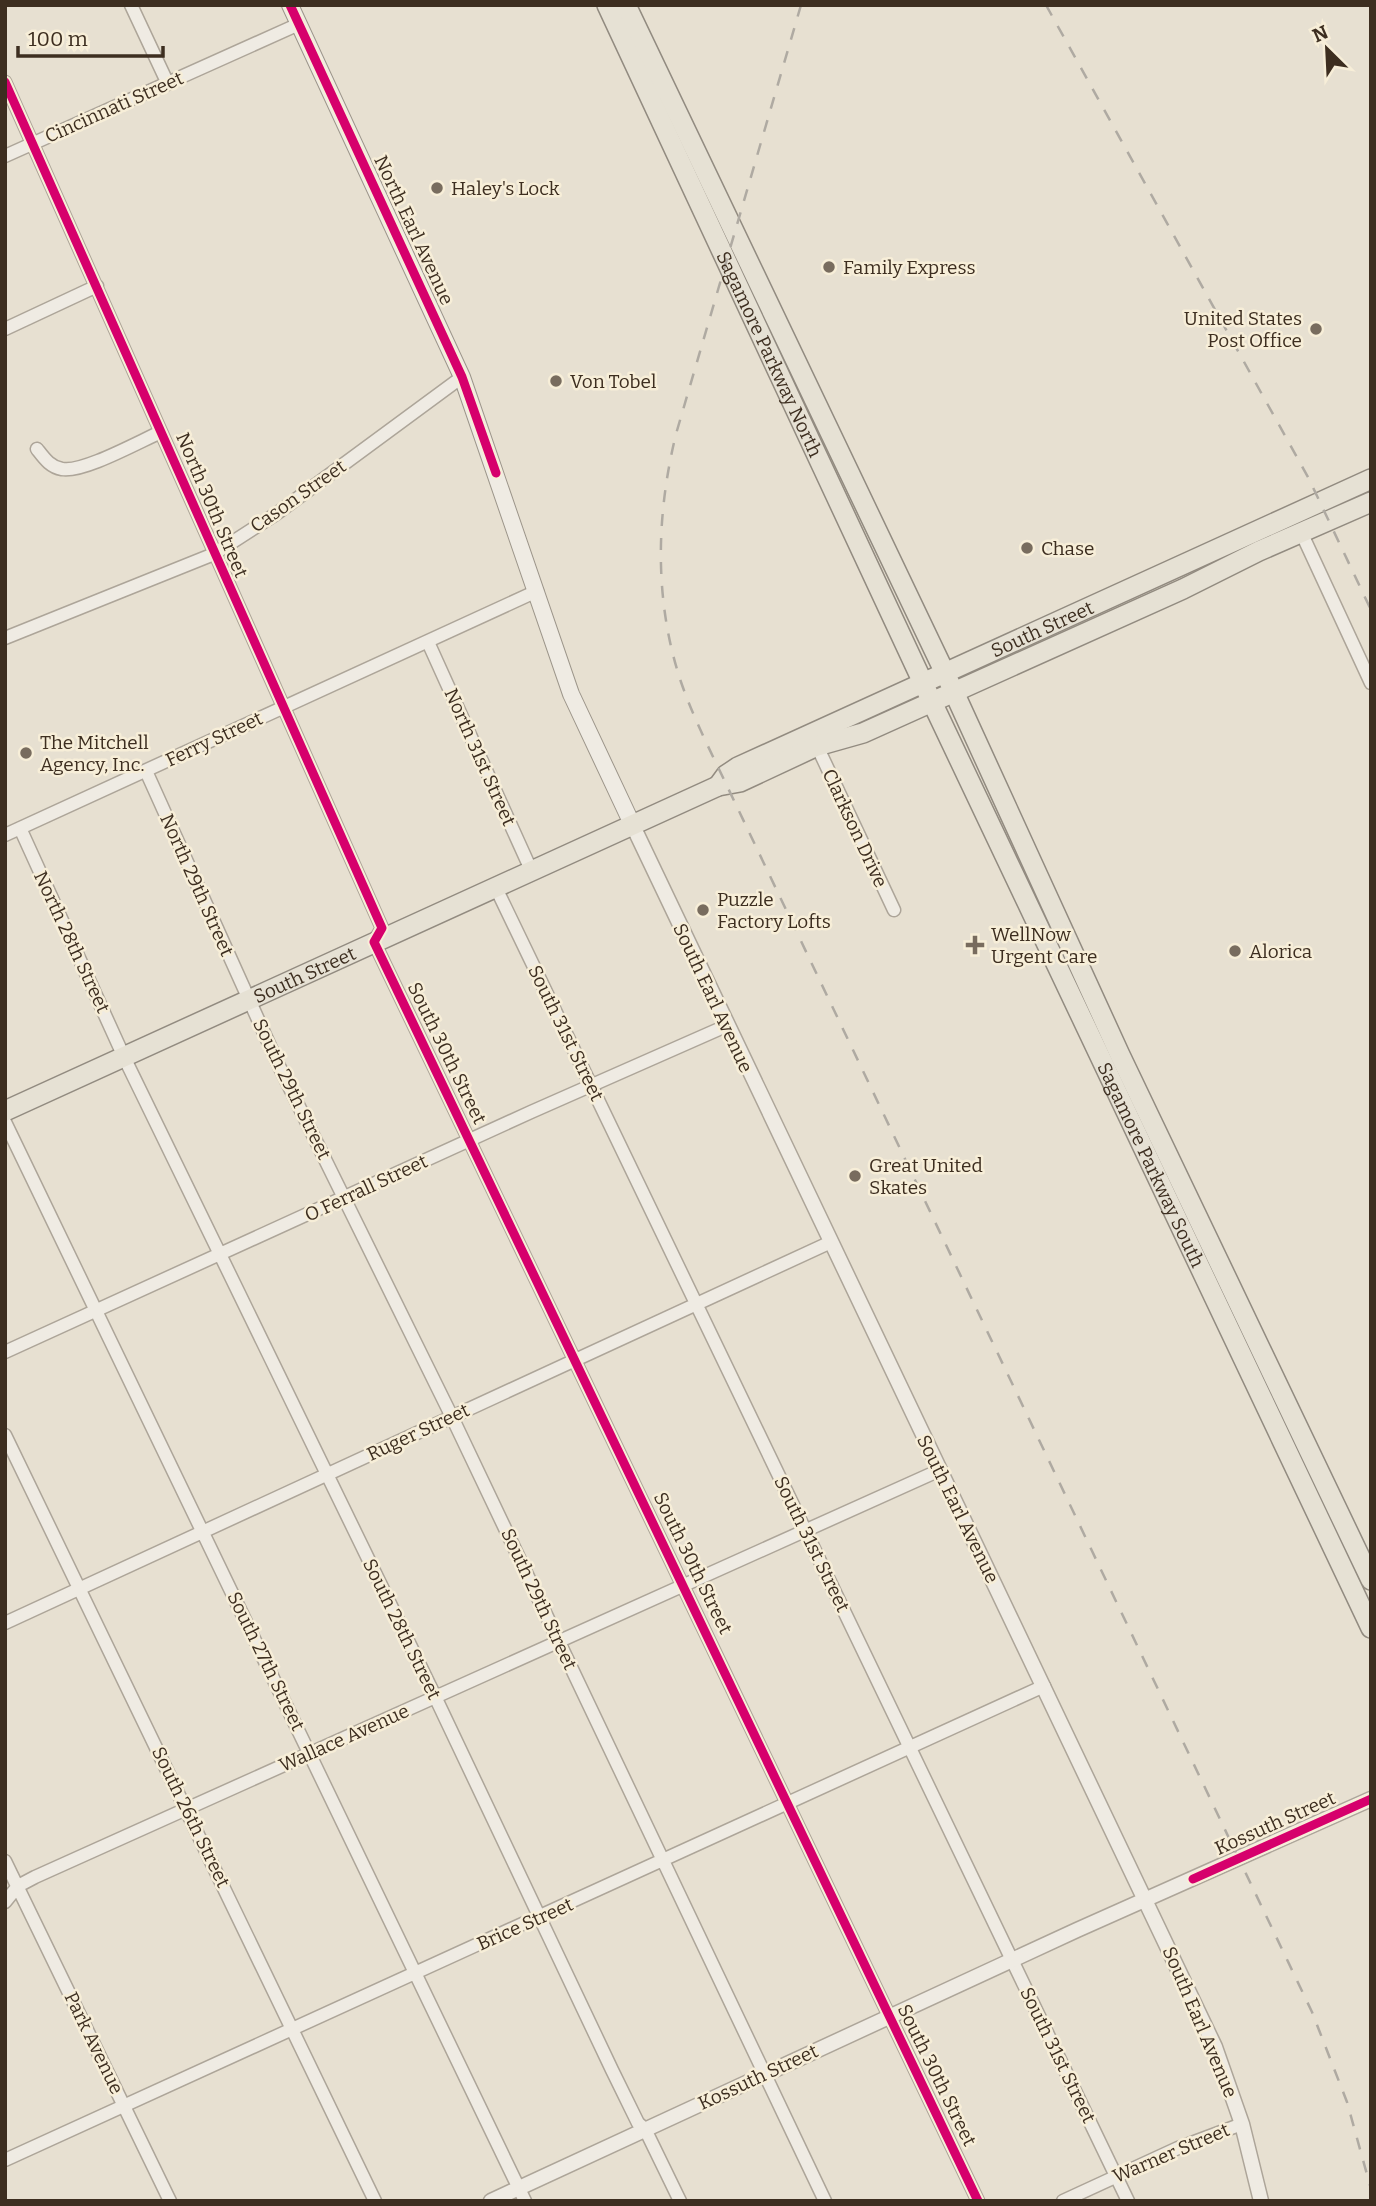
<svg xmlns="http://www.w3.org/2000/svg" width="1376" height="2206" font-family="Bitter,serif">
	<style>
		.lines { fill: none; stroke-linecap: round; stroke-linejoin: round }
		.minor-casing { stroke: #ada599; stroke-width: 15 }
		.tertiary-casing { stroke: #ada599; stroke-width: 17 }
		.secondary-casing { stroke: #9c958a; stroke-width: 18 }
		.primary-casing { stroke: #928b80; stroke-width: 22 }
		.minor { stroke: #efebe3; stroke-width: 12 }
		.tertiary { stroke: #efebe3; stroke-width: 14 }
		.secondary { stroke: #efebe3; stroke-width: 16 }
		.primary { stroke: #e6e1d4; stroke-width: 19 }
		.rail { stroke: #afaaa2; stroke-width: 2.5; stroke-dasharray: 12 12; stroke-linecap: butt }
		.cycleway-casing { stroke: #f7eed8; stroke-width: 13 }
		.cycleway { stroke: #d6006c; stroke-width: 9 }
		.poi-dot { fill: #786c5e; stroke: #f7eed8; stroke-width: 2.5 }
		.labels { text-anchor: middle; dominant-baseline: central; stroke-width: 5; stroke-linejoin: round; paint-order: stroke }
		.street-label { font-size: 19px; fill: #3d2e20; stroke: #f7eed8 }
		.poi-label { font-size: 19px; fill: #3d2e20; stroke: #f7eed8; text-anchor: start }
	</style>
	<rect width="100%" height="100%" fill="#e7e0d1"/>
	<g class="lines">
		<defs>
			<path id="minor" d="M131,5L168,84
				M5,82L382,928L374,942L978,2201
				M5,156L299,24
				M5,329L97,286
				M37,449C44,458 50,467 62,469C83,473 140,441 161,432
				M1301,532L1371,683
				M5,638L214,554L276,514L462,377
				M428,642L532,872
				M817,746L894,910
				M146,771L279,1066L452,1417L825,2201
				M20,828L124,1057L431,1688L612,2070L638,2123L645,2129L680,2201
				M5,835L537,591
				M496,888L1128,2201
				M5,1122L525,2201
				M5,1352L531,1112L726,1026
				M5,1435L375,2201
				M5,1623L831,1242
				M5,1861L170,2201
				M5,1902L18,1886L35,1877L940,1470
				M5,2160L1044,1686
				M1063,2201L1178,2148L1242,2124"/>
			<path id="tertiary" d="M633,826L1215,2047L1242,2124L1261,2201
				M491,2201L1077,1930L1371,1799"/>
			<path id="secondary" d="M290,5L462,377L571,694L633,826"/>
			<g id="primary">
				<path id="s1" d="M607,5L932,702L1371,1628"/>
				<path d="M626,5L954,692L1120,1055L1371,1580"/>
				<path id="s2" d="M718,786L726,775L738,767L1371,479"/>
				<path id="s3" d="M5,1111L718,786L740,782L817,746L863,733L1183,589L1259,551L1371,502"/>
			</g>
		</defs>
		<!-- minor casing -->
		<use href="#minor" class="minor-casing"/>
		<!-- tertiary casing -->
		<use href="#tertiary" class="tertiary-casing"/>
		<!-- secondary casing -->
		<use href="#secondary" class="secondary-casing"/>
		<!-- primary casing -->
		<use href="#primary" class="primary-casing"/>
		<!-- minor -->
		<use href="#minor" class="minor"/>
		<!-- tertiary -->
		<use href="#tertiary" class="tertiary"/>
		<!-- secondary -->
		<use href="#secondary" class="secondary"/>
		<!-- primary -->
		<use href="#primary" class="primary"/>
		<!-- rail -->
		<path class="rail" d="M801,5L676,434C656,516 654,601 681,682C691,711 704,738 717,765L1312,2012L1347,2102L1371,2189
			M1046,5L1309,479L1371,610"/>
		<defs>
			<path id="cycleway" d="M290,5L462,377L496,473
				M5,82L382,928L374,942L978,2201
				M1193,1879L1371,1799"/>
		</defs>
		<!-- cycleway casing -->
		<use href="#cycleway" class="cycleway-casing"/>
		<!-- cycleway -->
		<use href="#cycleway" class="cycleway"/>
	</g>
	<!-- markers -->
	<g class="poi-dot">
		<circle cx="437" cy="188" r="7"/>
		<circle cx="829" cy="267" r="7"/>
		<circle cx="1316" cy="329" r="7"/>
		<circle cx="556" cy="381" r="7"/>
		<circle cx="1027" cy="548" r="7"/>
		<circle cx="26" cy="753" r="7"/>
		<circle cx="703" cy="910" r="7"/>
		<path d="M971.5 934.5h7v7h7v7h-7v7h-7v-7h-7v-7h7z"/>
		<circle cx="1235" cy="951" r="7"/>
		<circle cx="855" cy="1176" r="7"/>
	</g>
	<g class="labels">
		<!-- street labels -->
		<g class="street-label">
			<text transform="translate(114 107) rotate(-24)">Cincinnati Street</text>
			<text transform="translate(414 230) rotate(65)">North Earl Avenue</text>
			<text stroke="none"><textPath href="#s1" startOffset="385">Sagamore Parkway North</textPath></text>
			<text transform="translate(298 496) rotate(-35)">Cason Street</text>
			<text transform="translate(212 505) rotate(67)">North 30th Street</text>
			<text stroke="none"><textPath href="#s2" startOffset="362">South Street</textPath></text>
			<text transform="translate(214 739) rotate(-25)">Ferry Street</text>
			<text transform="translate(480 757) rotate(66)">North 31st Street</text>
			<text transform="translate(855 828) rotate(65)">Clarkson Drive</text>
			<text transform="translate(197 885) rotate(66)">North 29th Street</text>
			<text transform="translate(72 942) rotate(65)">North 28th Street</text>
			<text stroke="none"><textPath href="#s3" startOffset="329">South Street</textPath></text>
			<text transform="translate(713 998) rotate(65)">South Earl Avenue</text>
			<text transform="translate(566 1033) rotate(64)">South 31st Street</text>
			<text transform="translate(447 1053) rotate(64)">South 30th Street</text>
			<text transform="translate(292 1089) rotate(64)">South 29th Street</text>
			<text stroke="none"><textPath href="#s1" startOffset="1281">Sagamore Parkway South</textPath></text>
			<text transform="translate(366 1188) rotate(-25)">O Ferrall Street</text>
			<text transform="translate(418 1432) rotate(-25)">Ruger Street</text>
			<text transform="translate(958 1509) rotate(64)">South Earl Avenue</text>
			<text transform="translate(812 1544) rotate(64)">South 31st Street</text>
			<text transform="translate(693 1563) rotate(64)">South 30th Street</text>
			<text transform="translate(539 1599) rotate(65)">South 29th Street</text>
			<text transform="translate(402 1629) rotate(64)">South 28th Street</text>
			<text transform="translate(266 1661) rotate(64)">South 27th Street</text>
			<text transform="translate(344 1738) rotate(-24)">Wallace Avenue</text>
			<text transform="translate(191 1817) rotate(64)">South 26th Street</text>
			<text transform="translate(1275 1823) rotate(-24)">Kossuth Street</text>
			<text transform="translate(525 1924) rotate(-24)">Brice Street</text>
			<text transform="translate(1200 2022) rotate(67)">South Earl Avenue</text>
			<text transform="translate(94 2043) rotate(64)">Park Avenue</text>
			<text transform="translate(1058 2055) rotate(64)">South 31st Street</text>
			<text transform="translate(937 2075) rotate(64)">South 30th Street</text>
			<text transform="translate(758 2077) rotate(-25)">Kossuth Street</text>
			<text transform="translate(1171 2153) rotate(-23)">Warner Street</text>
		</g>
		<!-- poi labels -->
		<g class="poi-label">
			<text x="451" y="188">Haley's Lock</text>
			<text x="843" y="267">Family Express</text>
			<text x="1302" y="318" text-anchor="end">United States<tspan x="1302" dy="22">Post Office</tspan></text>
			<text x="570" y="381">Von Tobel</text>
			<text x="1041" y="548">Chase</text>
			<text x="40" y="742">The Mitchell<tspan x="40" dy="22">Agency, Inc.</tspan></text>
			<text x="717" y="899">Puzzle<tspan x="717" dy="22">Factory Lofts</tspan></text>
			<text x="991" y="934">WellNow<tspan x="991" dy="22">Urgent Care</tspan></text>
			<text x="1249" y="951">Alorica</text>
			<text x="869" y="1165">Great United<tspan x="869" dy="22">Skates</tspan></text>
		</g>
	</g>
	<!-- border -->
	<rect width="1376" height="2206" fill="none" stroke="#3d2e20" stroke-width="14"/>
	<!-- north arrow -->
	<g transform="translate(1327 49) rotate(336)" stroke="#f7eed8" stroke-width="5" paint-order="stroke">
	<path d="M0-5L12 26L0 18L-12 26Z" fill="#3d2e20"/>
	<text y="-10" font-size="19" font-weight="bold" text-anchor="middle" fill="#3d2e20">N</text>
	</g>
	<!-- scale -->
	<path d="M18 46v10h145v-10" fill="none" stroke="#3d2e20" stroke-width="3.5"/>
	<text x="28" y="46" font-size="21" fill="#3d2e20" stroke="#f7eed8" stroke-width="5" paint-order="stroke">100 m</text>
</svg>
